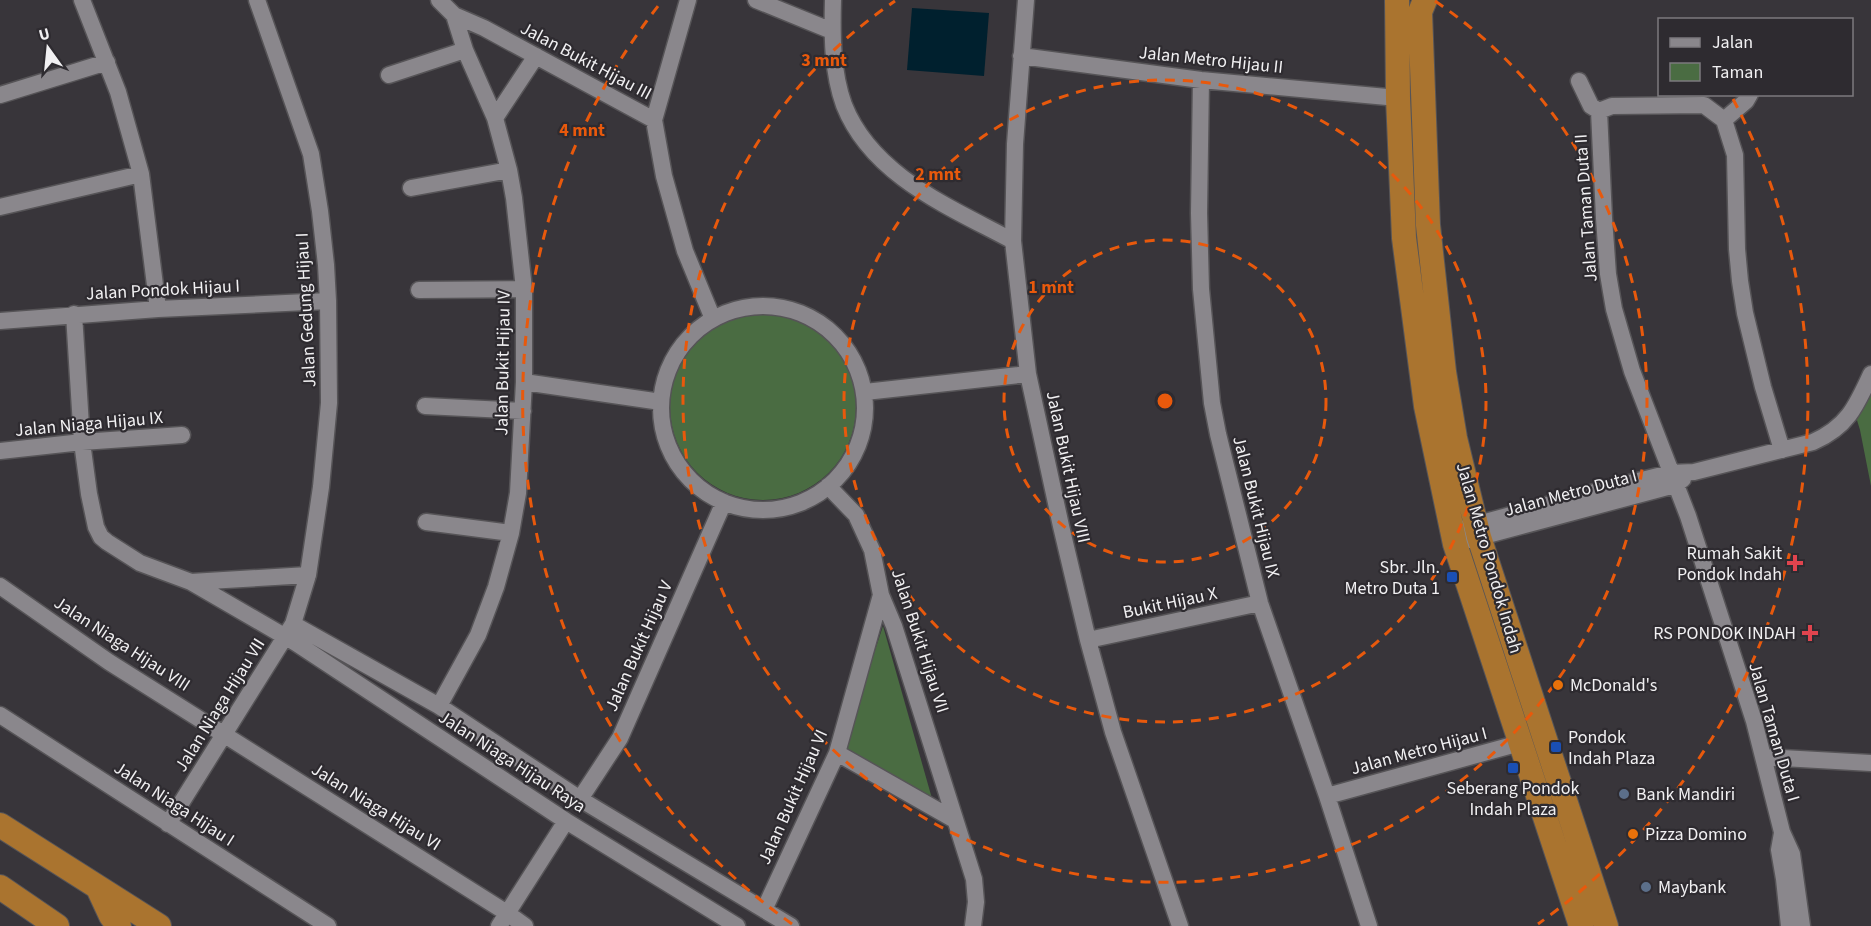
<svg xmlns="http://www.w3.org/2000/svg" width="1871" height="926" font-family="'Source Sans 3',sans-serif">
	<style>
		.green { fill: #4a6c42 }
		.water { fill: #00202e }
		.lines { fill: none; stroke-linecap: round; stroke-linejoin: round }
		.minor-casing { stroke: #565457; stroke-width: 19 }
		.highway-casing { stroke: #565457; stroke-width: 26 }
		.minor { stroke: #8a878c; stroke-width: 16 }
		.highway { stroke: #aa742f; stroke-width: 24 }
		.ring { fill: none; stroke: #e8590c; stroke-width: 3; stroke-dasharray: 10 8 }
		.health-dot { fill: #e0444e; stroke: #2e2b30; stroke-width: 2 }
		.transit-dot { fill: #1a4fb4; stroke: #2e2b30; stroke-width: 2 }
		.food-dot { fill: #e8710a; stroke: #2e2b30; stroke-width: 2 }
		.service-dot { fill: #5c6f8a; stroke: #2e2b30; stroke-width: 2 }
		.labels { text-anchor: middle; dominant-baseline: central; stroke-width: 4.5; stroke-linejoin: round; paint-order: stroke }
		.street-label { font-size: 18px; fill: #f1f0f2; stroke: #2e2b30 }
		.poi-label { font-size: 18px; fill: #f1f0f2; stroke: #2e2b30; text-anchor: start }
		.centre { fill: #e8590c; stroke: #2e2b30; stroke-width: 3 }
		.ring-label { font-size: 18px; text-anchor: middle; font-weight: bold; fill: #e8590c; stroke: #2e2b30; stroke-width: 4.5; stroke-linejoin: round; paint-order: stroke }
	</style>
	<rect width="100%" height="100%" fill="#38353a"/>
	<!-- green -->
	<path class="green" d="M670 407a93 93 0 1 1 186 0a93 93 0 1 1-186 0Z
		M1871,368V486L1860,430L1853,407Z
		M883,626L933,802L843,747Z"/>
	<!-- water -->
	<path class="water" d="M912,8L989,13L984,76L907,70Z"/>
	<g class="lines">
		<defs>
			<path id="minor" d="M82,0L118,92L141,174L158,309
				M439,0L454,15L484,28L654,120
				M688,0L654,120L664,176L685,251L713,319
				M756,0L832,31
				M833,0C832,34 832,72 844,105C872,176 950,207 1013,241
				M1026,0L1015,144L1013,241L1028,374L1061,526L1088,640L1113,732L1180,926
				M1021,56L1201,80L1398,98
				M389,75L465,50
				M1201,80L1199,213L1201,289L1212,403L1218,434L1260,603L1327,796L1369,926
				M1579,81L1591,106L1599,111
				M0,95L107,62
				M495,118L536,56
				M1724,120L1746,101L1750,94
				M411,188L509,170
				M0,207L141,174
				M419,290L524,289
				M661 408a102 102 0 1 1 204 0a102 102 0 1 1-204 0Z
				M74,314L82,442L89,494L96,527L101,537L107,542L140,563L191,582L296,643L566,821L737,926
				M0,321L158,309L328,301
				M524,382L661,402
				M865,392L1028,374
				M425,406L523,411
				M1782,450L1763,387L1745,313L1740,281L1737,249L1735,155L1724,120L1704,105L1612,106L1599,111L1604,218L1608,274L1614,309L1632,371L1688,516L1754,721L1782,832L1792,854L1802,926
				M0,451L82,442L182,435
				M828,486L856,515L872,550L881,595L894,626L974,879L976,902L973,926
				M426,522L511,533
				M1467,527L1606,489L1670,473L1694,472L1813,442C1847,427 1856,407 1871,374
				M1469,540L1675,485L1683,479
				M191,582L308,575
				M0,586L109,662L507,913L525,926
				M293,624L439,706L580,799L791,926
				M1088,640L1260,603
				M439,706L478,635L496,587L511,533L518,493L524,382V289L514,198L509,170L495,118L465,50L454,15
				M0,715L328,926
				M837,753L953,819
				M1764,757L1871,763
				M1327,796L1520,743
				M580,799L620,738L724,502
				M168,824L293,624L308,575L321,487L329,403L328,301L326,265L320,211L311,154L257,0
				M1782,833L1779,850L1784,879L1789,926
				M764,910L837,753L881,595
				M499,926L566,821"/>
			<path id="highway" d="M1397,0L1398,98L1404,238L1426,406L1455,544L1581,926
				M1425,0L1420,12L1428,225L1444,372L1455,438L1479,537L1606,926
				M0,825L159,926
				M0,887L57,926
				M98,888L111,916L119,926"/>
		</defs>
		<!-- minor casing -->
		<use href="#minor" class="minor-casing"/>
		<!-- highway casing -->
		<use href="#highway" class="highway-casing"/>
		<!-- minor -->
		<use href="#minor" class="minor"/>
		<!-- highway -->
		<use href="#highway" class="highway"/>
	</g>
	<!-- distance rings -->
	<g class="ring">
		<circle cx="1165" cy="401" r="161"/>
		<circle cx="1165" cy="401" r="321"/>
		<path d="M1435 1A482 482 0 1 1 895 1"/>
		<path d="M792 924A643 643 0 0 1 662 1M1733 99A643 643 0 0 1 1538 924"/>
	</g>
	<!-- markers -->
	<g class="health-dot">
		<path d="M1792 554h6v6h6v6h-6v6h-6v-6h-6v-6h6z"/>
		<path d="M1807 624h6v6h6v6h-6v6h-6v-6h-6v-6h6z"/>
	</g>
	<g class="transit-dot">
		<rect x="1446" y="571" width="12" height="12" rx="3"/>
		<rect x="1550" y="741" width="12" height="12" rx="3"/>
		<rect x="1507" y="762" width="12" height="12" rx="3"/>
	</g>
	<g class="food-dot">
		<circle cx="1558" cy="685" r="6"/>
		<circle cx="1633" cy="834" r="6"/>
	</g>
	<g class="service-dot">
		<circle cx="1624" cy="794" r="6"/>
		<circle cx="1646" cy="887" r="6"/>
	</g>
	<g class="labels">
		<!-- street labels -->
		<g class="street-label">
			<text transform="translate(1211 60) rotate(6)">Jalan Metro Hijau II</text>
			<text transform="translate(586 61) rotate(28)">Jalan Bukit Hijau III</text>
			<text transform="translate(1586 208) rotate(-94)">Jalan Taman Duta II</text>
			<text transform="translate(163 290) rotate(-3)">Jalan Pondok Hijau I</text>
			<text transform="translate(306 310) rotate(-93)">Jalan Gedung Hijau I</text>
			<text transform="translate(503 363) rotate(-89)">Jalan Bukit Hijau IV</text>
			<text transform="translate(89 424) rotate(-5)">Jalan Niaga Hijau IX</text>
			<text transform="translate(1068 467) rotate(78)">Jalan Bukit Hijau VIII</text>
			<text transform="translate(1571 493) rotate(-15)">Jalan Metro Duta I</text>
			<text transform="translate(1256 507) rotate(76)">Jalan Bukit Hijau IX</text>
			<text transform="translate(1489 558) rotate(74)">Jalan Metro Pondok Indah</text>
			<text transform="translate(1170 603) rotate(-12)">Bukit Hijau X</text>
			<text transform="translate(920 641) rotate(72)">Jalan Bukit Hijau VII</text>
			<text transform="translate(122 644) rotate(33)">Jalan Niaga Hijau VIII</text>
			<text transform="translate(639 646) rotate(-66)">Jalan Bukit Hijau V</text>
			<text transform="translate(220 705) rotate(-58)">Jalan Niaga Hijau VII</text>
			<text transform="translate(1774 732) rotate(74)">Jalan Taman Duta I</text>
			<text transform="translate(1419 751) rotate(-15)">Jalan Metro Hijau I</text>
			<text transform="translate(512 762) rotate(33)">Jalan Niaga Hijau Raya</text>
			<text transform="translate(793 797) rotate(-66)">Jalan Bukit Hijau VI</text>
			<text transform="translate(174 804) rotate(33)">Jalan Niaga Hijau I</text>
			<text transform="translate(376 807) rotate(32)">Jalan Niaga Hijau VI</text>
		</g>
		<!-- poi labels -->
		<g class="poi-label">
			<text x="1782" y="553" text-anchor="end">Rumah Sakit<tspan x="1782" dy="21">Pondok Indah</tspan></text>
			<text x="1440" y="567" text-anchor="end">Sbr. Jln.<tspan x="1440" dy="21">Metro Duta 1</tspan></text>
			<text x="1796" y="633" text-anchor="end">RS PONDOK INDAH</text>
			<text x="1570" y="685">McDonald's</text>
			<text x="1568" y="737">Pondok<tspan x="1568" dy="21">Indah Plaza</tspan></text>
			<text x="1513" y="788" text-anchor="middle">Seberang Pondok<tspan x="1513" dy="21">Indah Plaza</tspan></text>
			<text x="1636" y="794">Bank Mandiri</text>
			<text x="1645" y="834">Pizza Domino</text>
			<text x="1658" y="887">Maybank</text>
		</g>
	</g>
	<circle cx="1165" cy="401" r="9" class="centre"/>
	<g class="ring-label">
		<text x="824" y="66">3 mnt</text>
		<text x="582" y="136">4 mnt</text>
		<text x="938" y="180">2 mnt</text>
		<text x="1051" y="293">1 mnt</text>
	</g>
	<!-- legend -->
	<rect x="1658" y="18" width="195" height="78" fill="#2e2b30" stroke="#7c7a7e" stroke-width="1.5"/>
	<rect x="1670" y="38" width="30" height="9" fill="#8a878c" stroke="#7c7a7e" stroke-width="1.5"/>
	<text x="1712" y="48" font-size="18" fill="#f1f0f2">Jalan</text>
	<rect x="1670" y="63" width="30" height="18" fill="#4a6c42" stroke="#7c7a7e" stroke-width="1.5"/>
	<text x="1712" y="78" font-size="18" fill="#f1f0f2">Taman</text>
	<!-- north arrow -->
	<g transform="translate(48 48) rotate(345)" stroke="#2e2b30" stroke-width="4.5" paint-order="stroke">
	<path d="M0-4.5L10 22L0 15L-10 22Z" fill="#f1f0f2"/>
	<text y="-9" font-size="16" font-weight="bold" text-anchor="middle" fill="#f1f0f2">U</text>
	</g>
</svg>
